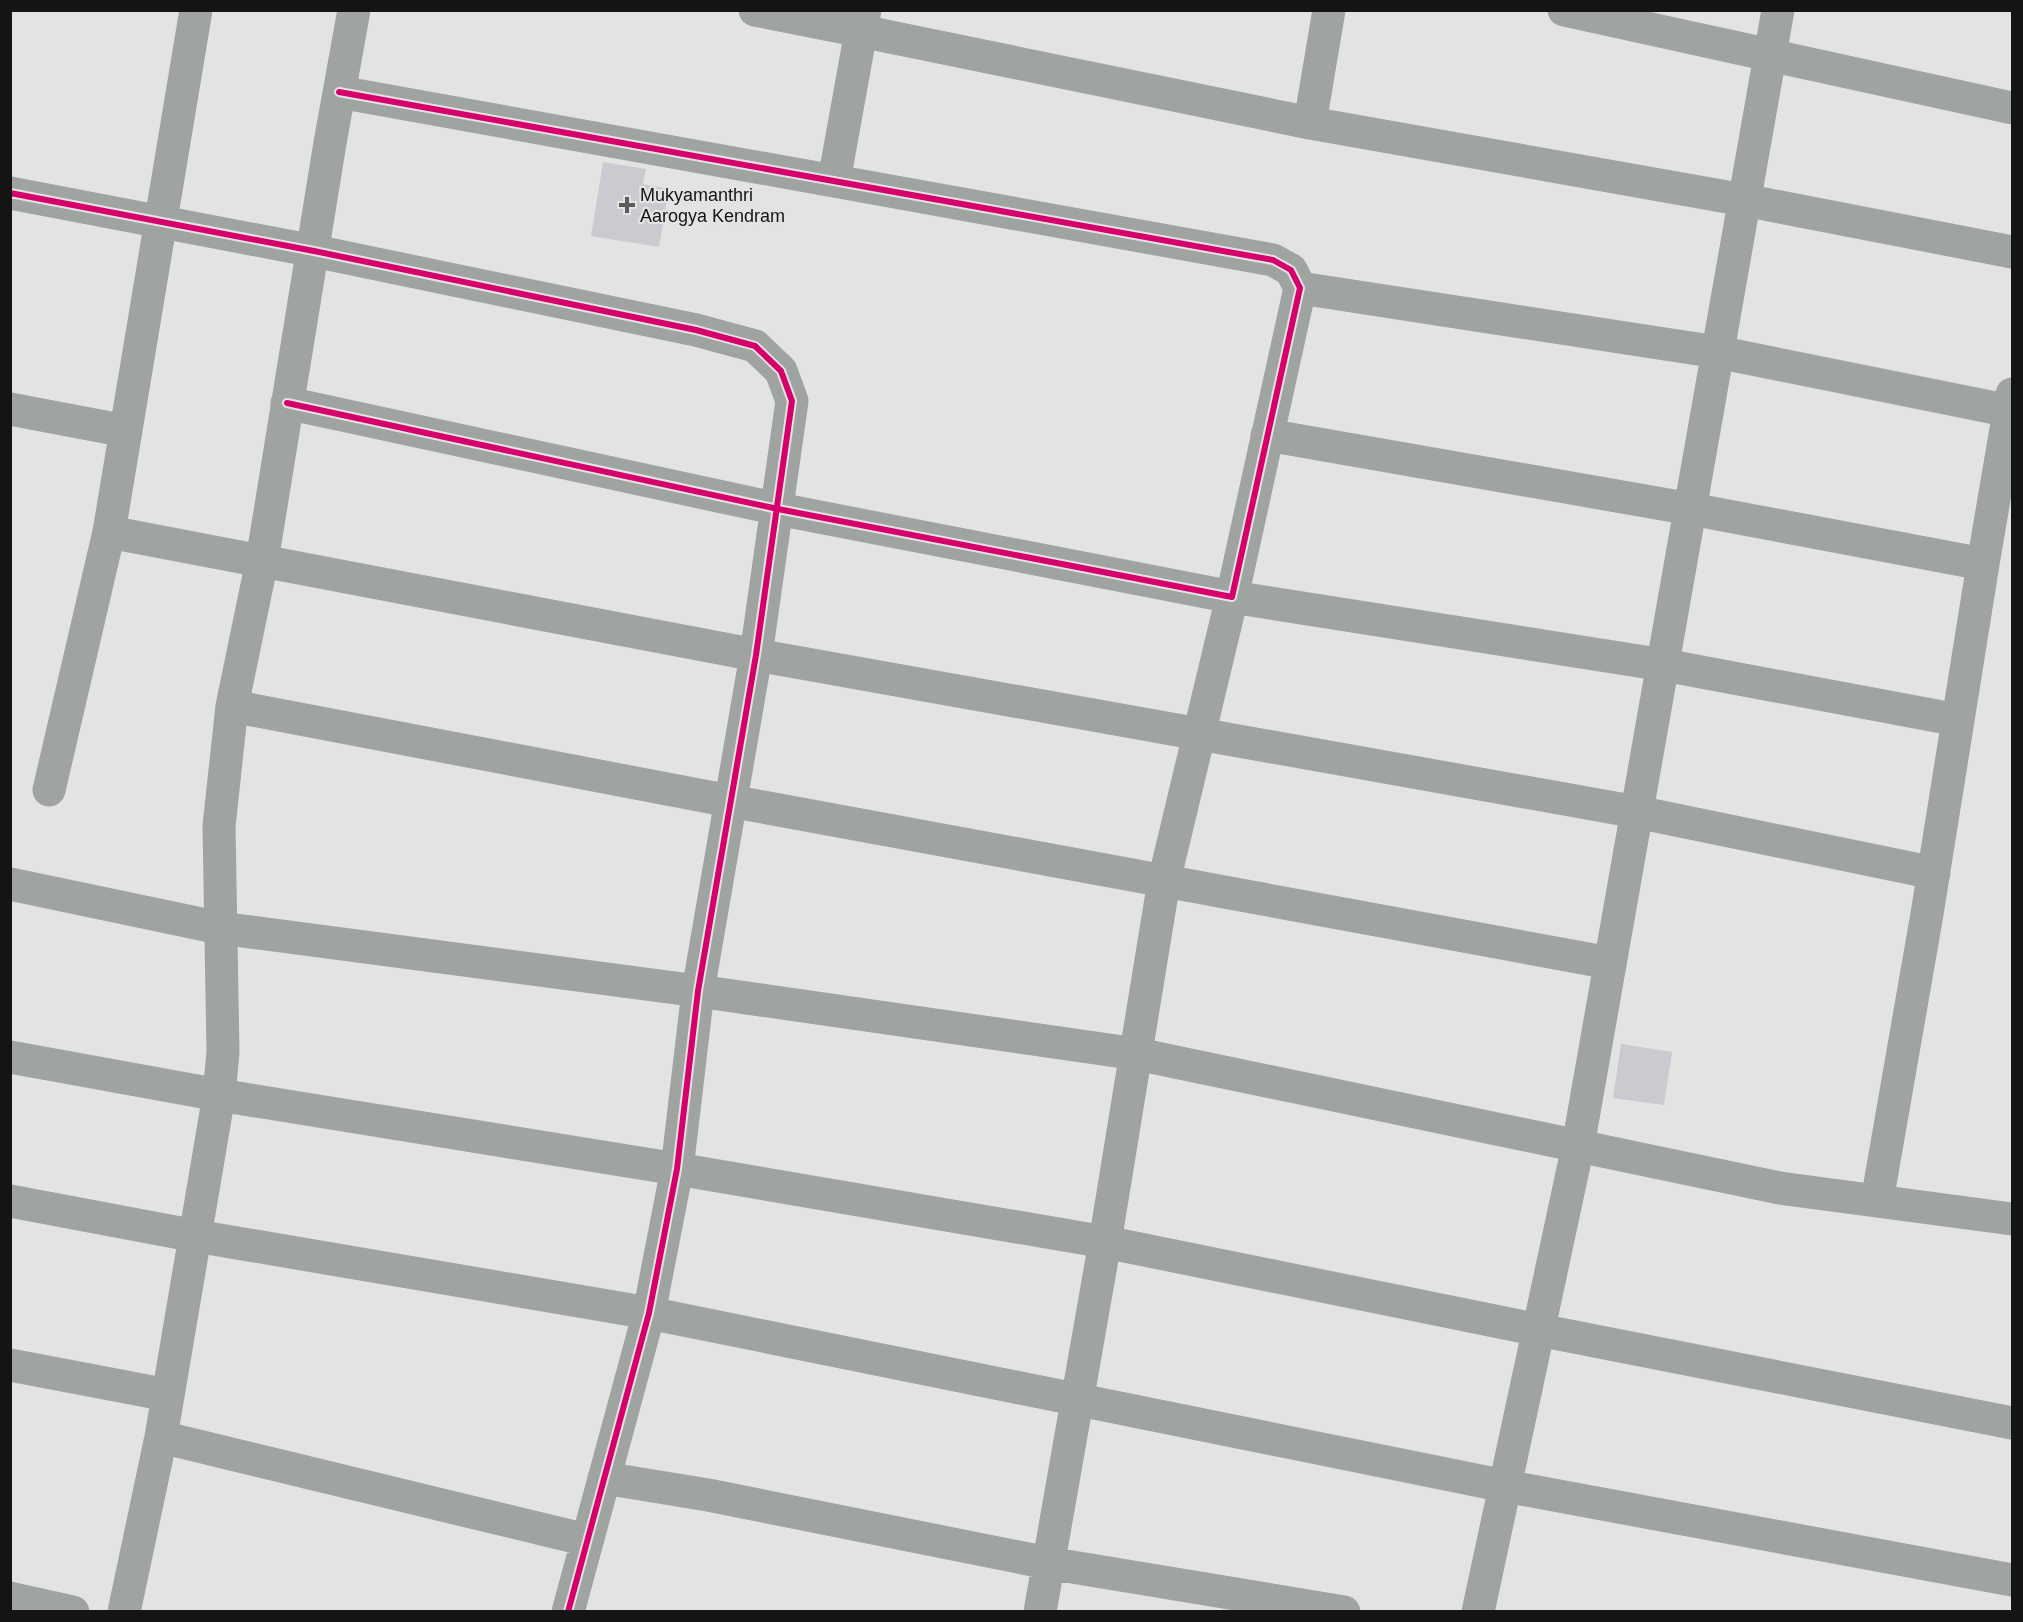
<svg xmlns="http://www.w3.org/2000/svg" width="2023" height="1622" font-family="Helvetica,sans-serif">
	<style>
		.building { fill: #cacad1 }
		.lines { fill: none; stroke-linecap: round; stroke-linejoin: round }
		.minor { stroke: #9fa4a1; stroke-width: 33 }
		.cycleway-casing { stroke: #e3e3e4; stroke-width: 10 }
		.cycleway { stroke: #d6006c; stroke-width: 6 }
		.poi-dot { fill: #5c5c5d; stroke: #e3e3e4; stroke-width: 2 }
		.labels { text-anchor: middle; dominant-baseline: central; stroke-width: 4.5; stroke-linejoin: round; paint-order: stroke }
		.poi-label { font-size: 18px; fill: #141414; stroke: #e3e3e4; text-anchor: start }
	</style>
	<rect width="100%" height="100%" fill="#e3e3e4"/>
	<!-- building -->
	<path class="building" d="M603,162L646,169L643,184L669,189L659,247L591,236Z
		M1621,1044L1672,1052L1664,1105L1613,1098Z"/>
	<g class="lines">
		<!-- minor -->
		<path class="minor" d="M755,10L861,31L834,181
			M865,10L861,31L1310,123
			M1329,10L1310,123L1744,200L2012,252
			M1564,10L2012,108
			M10,193L314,251L696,330L755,346L781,371L792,401L756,655L698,991L677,1169L649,1313L568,1612
			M1300,288L1717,352L2010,411
			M287,403L778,509L1232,597L1300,288L1291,270L1273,260L339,92
			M10,409L126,431
			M1267,435L1691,509L1983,564
			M109,532L756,655L1637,812L1934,873
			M232,706L730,801L1610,963
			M49,790L109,532L196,10
			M10,884L220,928L698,991L1137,1054L1780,1188L2012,1219
			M10,1057L219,1095L677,1169L1105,1242L1539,1330L2012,1423
			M10,1201L196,1236L649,1313L1505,1486L2012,1580
			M1877,1201L1927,914L1983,564L2012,394
			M10,1365L168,1395
			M161,1437L587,1540
			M604,1478L708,1495L1048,1563L1344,1612
			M10,1598L73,1612
			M124,1612L161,1437L219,1095L223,1052L219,826L232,706L262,561L330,143L354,10
			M1040,1612L1105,1242L1164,881L1232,597L1664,665L1958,720
			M1478,1612L1578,1146L1778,10"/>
		<defs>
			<path id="cycleway" d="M10,193L314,251L696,330L755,346L781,371L792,401L756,655L698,991L677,1169L649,1313L568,1612
				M287,403L778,509L1232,597L1300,288L1291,270L1273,260L339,92"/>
		</defs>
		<!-- cycleway casing -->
		<use href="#cycleway" class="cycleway-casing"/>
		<!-- cycleway -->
		<use href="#cycleway" class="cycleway"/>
	</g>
	<!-- markers -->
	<path class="poi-dot" d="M624 196h6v6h6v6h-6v6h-6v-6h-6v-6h6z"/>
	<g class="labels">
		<!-- poi labels -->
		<g class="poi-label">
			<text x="640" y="195">Mukyamanthri<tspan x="640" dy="21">Aarogya Kendram</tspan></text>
		</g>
	</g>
	<!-- border -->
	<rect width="2023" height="1622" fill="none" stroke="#141414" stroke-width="24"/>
</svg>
